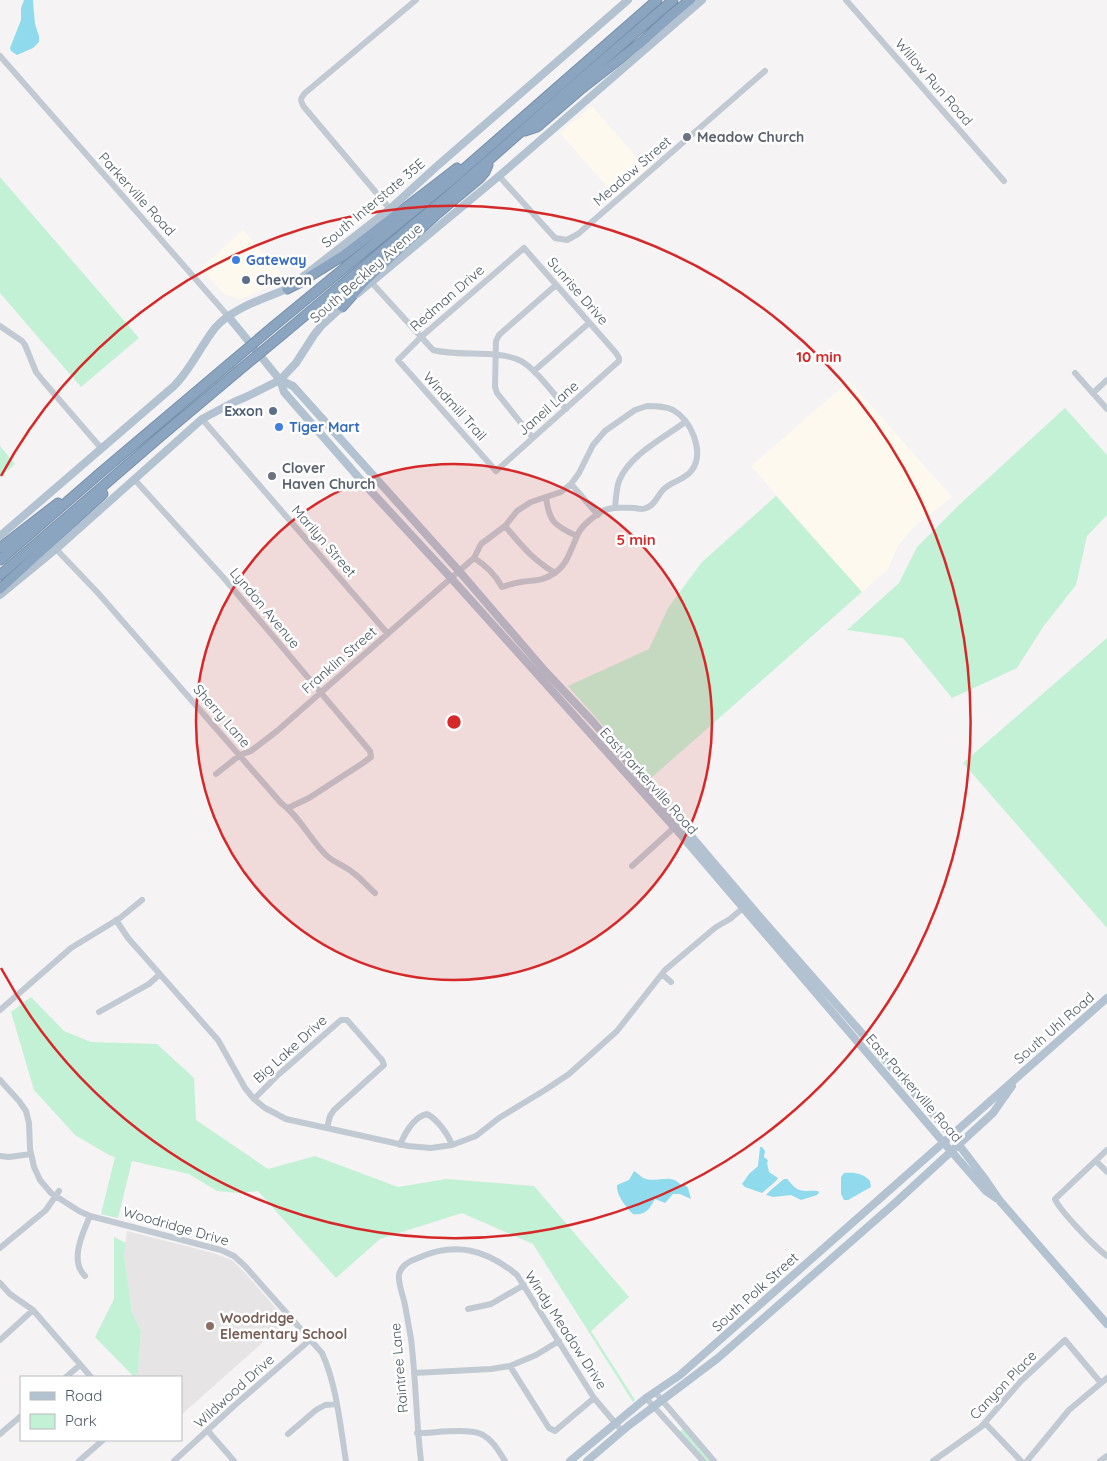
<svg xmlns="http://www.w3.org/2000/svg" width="1107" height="1461" font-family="Quicksand,sans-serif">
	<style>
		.commercial { fill: #fdf9ef }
		.education { fill: #e6e4e5 }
		.green { fill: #c3f1d5 }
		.water { fill: #90daee }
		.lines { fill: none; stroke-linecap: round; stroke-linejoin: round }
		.highway-casing { stroke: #7690ad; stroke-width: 11 }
		.minor { stroke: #c1cad2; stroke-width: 6 }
		.major { stroke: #b3c2d1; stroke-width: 8 }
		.highway { stroke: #8ba5c1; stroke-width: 9 }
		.highway-bridge-casing { stroke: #7690ad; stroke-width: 11; stroke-linecap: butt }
		.highway-bridge { stroke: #8ba5c1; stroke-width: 9 }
		.ring { fill: none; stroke: #d62828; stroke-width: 2.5 }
		.worship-dot { fill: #6b7280; stroke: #fff; stroke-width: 2 }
		.shop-dot { fill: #3f7fe0; stroke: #fff; stroke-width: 2 }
		.service-dot { fill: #5c6f8a; stroke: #fff; stroke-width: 2 }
		.education-dot { fill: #8d6e63; stroke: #fff; stroke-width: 2 }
		.labels { text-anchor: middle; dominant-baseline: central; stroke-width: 5; stroke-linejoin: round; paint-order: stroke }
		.street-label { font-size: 14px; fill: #4a5661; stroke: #fff }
		.worship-label { font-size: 14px; font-weight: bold; fill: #5b616d; stroke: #fff; text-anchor: start }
		.shop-label { font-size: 14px; font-weight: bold; fill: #366cbe; stroke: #fff; text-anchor: start }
		.service-label { font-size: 14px; font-weight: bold; fill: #4e5e75; stroke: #fff; text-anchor: start }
		.education-label { font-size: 14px; font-weight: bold; fill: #785e54; stroke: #fff; text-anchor: start }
		.centre { fill: #d62828; stroke: #fff; stroke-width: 2.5 }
		.ring-label { font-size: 15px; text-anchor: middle; font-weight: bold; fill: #d62828; stroke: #fff; stroke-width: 5; stroke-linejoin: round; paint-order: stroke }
	</style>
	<rect width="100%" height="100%" fill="#f5f3f3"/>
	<!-- commercial -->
	<path class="commercial" d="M592,106L647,169L616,197L560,133Z
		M243,230L286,279L240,299L224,294L201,268Z
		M849,381L952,497L915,526L898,546L888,569L862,592L751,466Z"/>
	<!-- education -->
	<path class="education" d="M127,1231L213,1253L232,1260L248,1276L287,1321L181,1415V1377H134L138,1373L141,1332L132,1312L124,1254Z"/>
	<!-- green -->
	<path class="green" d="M0,177L139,338L81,387L0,293Z
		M1065,408L1107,455V515L1087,536L1076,585L1043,627L1017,668L952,698L903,638L847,630L899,583L917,547L959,505Z
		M0,446L15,464L0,477Z
		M776,496L862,592L650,779L568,686L649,649L668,608L702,562Z
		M1107,638V928L963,763Z
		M31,997L64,1031L91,1042L157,1044L194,1078L196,1120L268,1169L315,1156L398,1187L446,1179L534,1186L629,1297L591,1331L635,1400L633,1402L533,1244L462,1213L380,1239L336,1278L258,1191L239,1193L217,1191L189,1174L132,1161L118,1218L101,1214L115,1157L109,1155L75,1135L34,1090L11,1012Z
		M114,1237L126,1243L124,1254L132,1312L141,1331L138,1373L134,1377L95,1337L114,1299Z
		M683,1428L711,1461H706L680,1432Z"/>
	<!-- water -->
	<path class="water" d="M24,0H33V1L35,24L39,36V42L33,48L17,55L11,51L10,48L21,20V8Z
		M760,1147H762L765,1151L764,1157L768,1160L767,1163L769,1172L778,1178L776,1181L762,1193L745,1187L742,1184L749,1174L758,1166Z
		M634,1171C638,1173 640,1176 643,1178C657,1184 670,1172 681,1185H685L688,1188L691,1199L680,1194H673L665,1203L655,1199C650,1208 646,1216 633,1214C626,1207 616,1195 617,1185L629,1180Z
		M844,1173C854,1172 863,1173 870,1181L871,1187L848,1200H844L841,1194V1177Z
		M784,1179H787C791,1183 795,1189 800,1190C806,1192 812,1190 818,1191L819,1193L817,1195L801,1200L791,1195L773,1197L766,1195L772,1189Z"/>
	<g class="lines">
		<defs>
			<path id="highway" d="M525,131L537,127L580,90L643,41L670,16L690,0
				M287,289L299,283L344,255L457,168
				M342,307L365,281L437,214L480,178L485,172L488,165
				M275,325L449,182L657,0
				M283,334L448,196L565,93L673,0
				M0,548L58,503
				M0,560L99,474L229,364
				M0,575L161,436L236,373
				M0,589L103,494"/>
		</defs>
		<!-- highway casing -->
		<use href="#highway" class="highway-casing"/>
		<!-- minor -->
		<path class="minor" d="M846,0L1004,181
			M0,56L228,316
			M499,176L555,238L567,240L578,234L765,71
			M390,209L304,107C300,100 300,99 305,93L416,0
			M524,248L616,353L619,358V361L496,471L398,360L421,337Z
			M372,283L433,350C460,357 497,349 521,361C535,368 556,396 566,409
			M0,326L22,341L25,345L36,372L44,382L101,448
			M534,371L589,323
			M1075,373L1107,409
			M1093,393L1107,380
			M647,406C656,406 665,406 673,410C691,420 705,452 692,470C685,480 672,481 664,489C658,494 655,506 646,508C643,510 639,509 635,508C624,508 611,506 601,512C594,516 583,525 579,532C571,547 569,564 553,574C543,581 533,580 521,582C515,583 508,585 502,587C495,574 487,566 474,558L481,544L505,526L517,511L531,502L561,492L571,484L579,473L593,445L605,431L635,410Z
			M202,419L388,634
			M533,438L497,393L495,387L496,341L499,335L556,285
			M134,479L223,577L370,751L371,757L363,763L309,798L288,808
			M571,484L598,515
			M546,497C549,522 555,526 577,536
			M615,508C616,500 616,489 619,481C629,455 664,438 685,422
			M505,526C522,546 532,559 555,573
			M56,549L98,593L281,803C299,816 310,839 326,855C334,863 344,865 352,872C361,878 367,886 375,893
			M216,774L240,755L251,751L277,731L474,558
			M632,866L677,825
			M116,920L128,938L218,1040L245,1088L254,1099L265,1108L286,1119L408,1146L431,1148L452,1145L476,1136L499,1118L545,1090L569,1074L617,1031L665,970L716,927L730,919L743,908
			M662,974L671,982
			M0,1010L71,948L120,918L142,900
			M99,1012L149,984L160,974
			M0,1080L19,1101L26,1111L29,1123L30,1149L34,1167L40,1180L51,1193L79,1211L90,1216L221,1250L234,1256L245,1266L322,1353C337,1386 340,1425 346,1461
			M254,1099L278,1075L341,1020H347L382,1060L384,1065L334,1110L330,1116L327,1128
			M400,1145C405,1133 414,1117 427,1114C438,1120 448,1134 452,1145
			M1107,1150L1055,1199C1059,1210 1096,1248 1107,1256
			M0,1156L9,1157L31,1154
			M1096,1161L1107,1172
			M0,1248L46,1210L59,1191
			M85,1276C69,1261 83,1232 90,1216
			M0,1283L10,1294L33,1310L91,1377
			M468,1309L491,1304L524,1285
			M0,1340L33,1310
			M510,1366L549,1428L555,1431L594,1398
			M414,1373L491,1369L510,1366L536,1355L559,1341
			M66,1377L80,1365
			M655,1392L714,1461
			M646,1398L703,1461
			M985,1423L1021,1461
			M208,1431L234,1461
			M417,1433C434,1433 466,1428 481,1434C492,1439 499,1451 505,1461
			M0,1434L21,1416
			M288,1434L316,1410L325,1405L337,1404
			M79,1461L103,1440
			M174,1461L235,1405L311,1339
			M421,1461C416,1420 416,1379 411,1339C409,1327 407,1316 405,1305C403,1295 398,1284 399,1275C401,1265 410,1261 418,1258C456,1241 487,1250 517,1275L594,1398L622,1431
			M933,1461L981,1427L1021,1381L1065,1340L1101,1383
			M1027,1461L1069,1410L1107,1378
			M1100,1461L1107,1456"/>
		<!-- major -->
		<path class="major" d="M300,279L390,209L436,167L628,0
			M357,294L499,176L702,0
			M228,316L280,380L293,386L459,571L545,671L593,722L680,823L760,917L952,1136L985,1179L1000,1201L1107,1324
			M280,380L284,392L367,487L451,578L675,828L944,1143L986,1191L996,1198
			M0,536L174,386C191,369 200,347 215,328C232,308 263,299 287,289L291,286
			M0,595L56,549L202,419L234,402L248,396L280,380L296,363L314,335L322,325L346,303
			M570,1461L646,1398L680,1375L1107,998
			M587,1461L628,1426L718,1358L895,1203L993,1113L1012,1086"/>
		<!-- highway -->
		<use href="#highway" class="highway"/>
		<defs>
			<path id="highway-bridge" d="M229,364L275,325
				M236,373L283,334"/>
		</defs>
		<!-- highway-bridge casing -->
		<use href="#highway-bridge" class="highway-bridge-casing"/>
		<!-- highway-bridge -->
		<use href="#highway-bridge" class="highway-bridge"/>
	</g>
	<!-- distance rings -->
	<circle cx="454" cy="722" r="258" fill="#d62828" fill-opacity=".12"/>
	<g class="ring">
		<circle cx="454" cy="722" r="258"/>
		<path d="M1 476A516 516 0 1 1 1 968"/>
	</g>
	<!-- markers -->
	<g class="worship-dot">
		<circle cx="687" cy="137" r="5"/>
		<circle cx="272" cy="476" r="5"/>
	</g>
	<g class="shop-dot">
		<circle cx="236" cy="260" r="5"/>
		<circle cx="279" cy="427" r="5"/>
	</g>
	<g class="service-dot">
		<circle cx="246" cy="280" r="5"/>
		<circle cx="273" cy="411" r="5"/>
	</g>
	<circle class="education-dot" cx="210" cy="1326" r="5"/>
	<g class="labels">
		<!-- street labels -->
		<g class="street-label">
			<text transform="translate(934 82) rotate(49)">Willow Run Road</text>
			<text transform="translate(632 171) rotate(-41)">Meadow Street</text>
			<text transform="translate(137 194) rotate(48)">Parkerville Road</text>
			<text transform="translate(373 203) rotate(-40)">South Interstate 35E</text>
			<text transform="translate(366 273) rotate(-41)">South Beckley Avenue</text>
			<text transform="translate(578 291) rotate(49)">Sunrise Drive</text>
			<text transform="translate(447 298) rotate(-41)">Redman Drive</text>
			<text transform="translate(455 406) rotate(48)">Windmill Trail</text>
			<text transform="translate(548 408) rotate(-41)">Janeil Lane</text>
			<text transform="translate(324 541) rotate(49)">Marilyn Street</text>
			<text transform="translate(265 608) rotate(50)">Lyndon Avenue</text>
			<text transform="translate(339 660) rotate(-41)">Franklin Street</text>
			<text transform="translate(222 716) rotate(49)">Sherry Lane</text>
			<text transform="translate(649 781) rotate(48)">East Parkerville Road</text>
			<text transform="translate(1054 1028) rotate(-41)">South Uhl Road</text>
			<text transform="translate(290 1049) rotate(-42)">Big Lake Drive</text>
			<text transform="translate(914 1088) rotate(49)">East Parkerville Road</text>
			<text transform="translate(176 1226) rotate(16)">Woodridge Drive</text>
			<text transform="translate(755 1292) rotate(-42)">South Polk Street</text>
			<text transform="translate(566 1330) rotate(57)">Windy Meadow Drive</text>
			<text transform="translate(399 1368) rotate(-95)">Raintree Lane</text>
			<text transform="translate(1003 1385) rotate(-46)">Canyon Place</text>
			<text transform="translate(234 1391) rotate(-42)">Wildwood Drive</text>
		</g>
		<!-- worship labels -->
		<g class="worship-label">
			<text x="697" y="137">Meadow Church</text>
			<text x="282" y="468">Clover<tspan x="282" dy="16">Haven Church</tspan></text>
		</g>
		<!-- shop labels -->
		<g class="shop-label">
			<text x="246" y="260">Gateway</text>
			<text x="289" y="427">Tiger Mart</text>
		</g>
		<!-- service labels -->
		<g class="service-label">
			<text x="256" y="280">Chevron</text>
			<text x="263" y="411" text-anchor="end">Exxon</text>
		</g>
		<!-- education labels -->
		<g class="education-label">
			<text x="220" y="1318">Woodridge<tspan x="220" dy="16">Elementary School</tspan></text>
		</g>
	</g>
	<circle cx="454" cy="722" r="8" class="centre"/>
	<g class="ring-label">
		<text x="819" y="362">10 min</text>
		<text x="636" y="545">5 min</text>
	</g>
	<!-- legend -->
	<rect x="20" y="1376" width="162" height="65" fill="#ffffff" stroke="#b7bbc0"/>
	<rect x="30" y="1392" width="25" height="8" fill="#b3c2d1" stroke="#b7bbc0"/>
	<text x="65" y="1401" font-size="15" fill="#4a5661">Road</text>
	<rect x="30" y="1414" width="25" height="15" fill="#c3f1d5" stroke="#b7bbc0"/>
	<text x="65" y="1426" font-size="15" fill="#4a5661">Park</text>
</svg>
